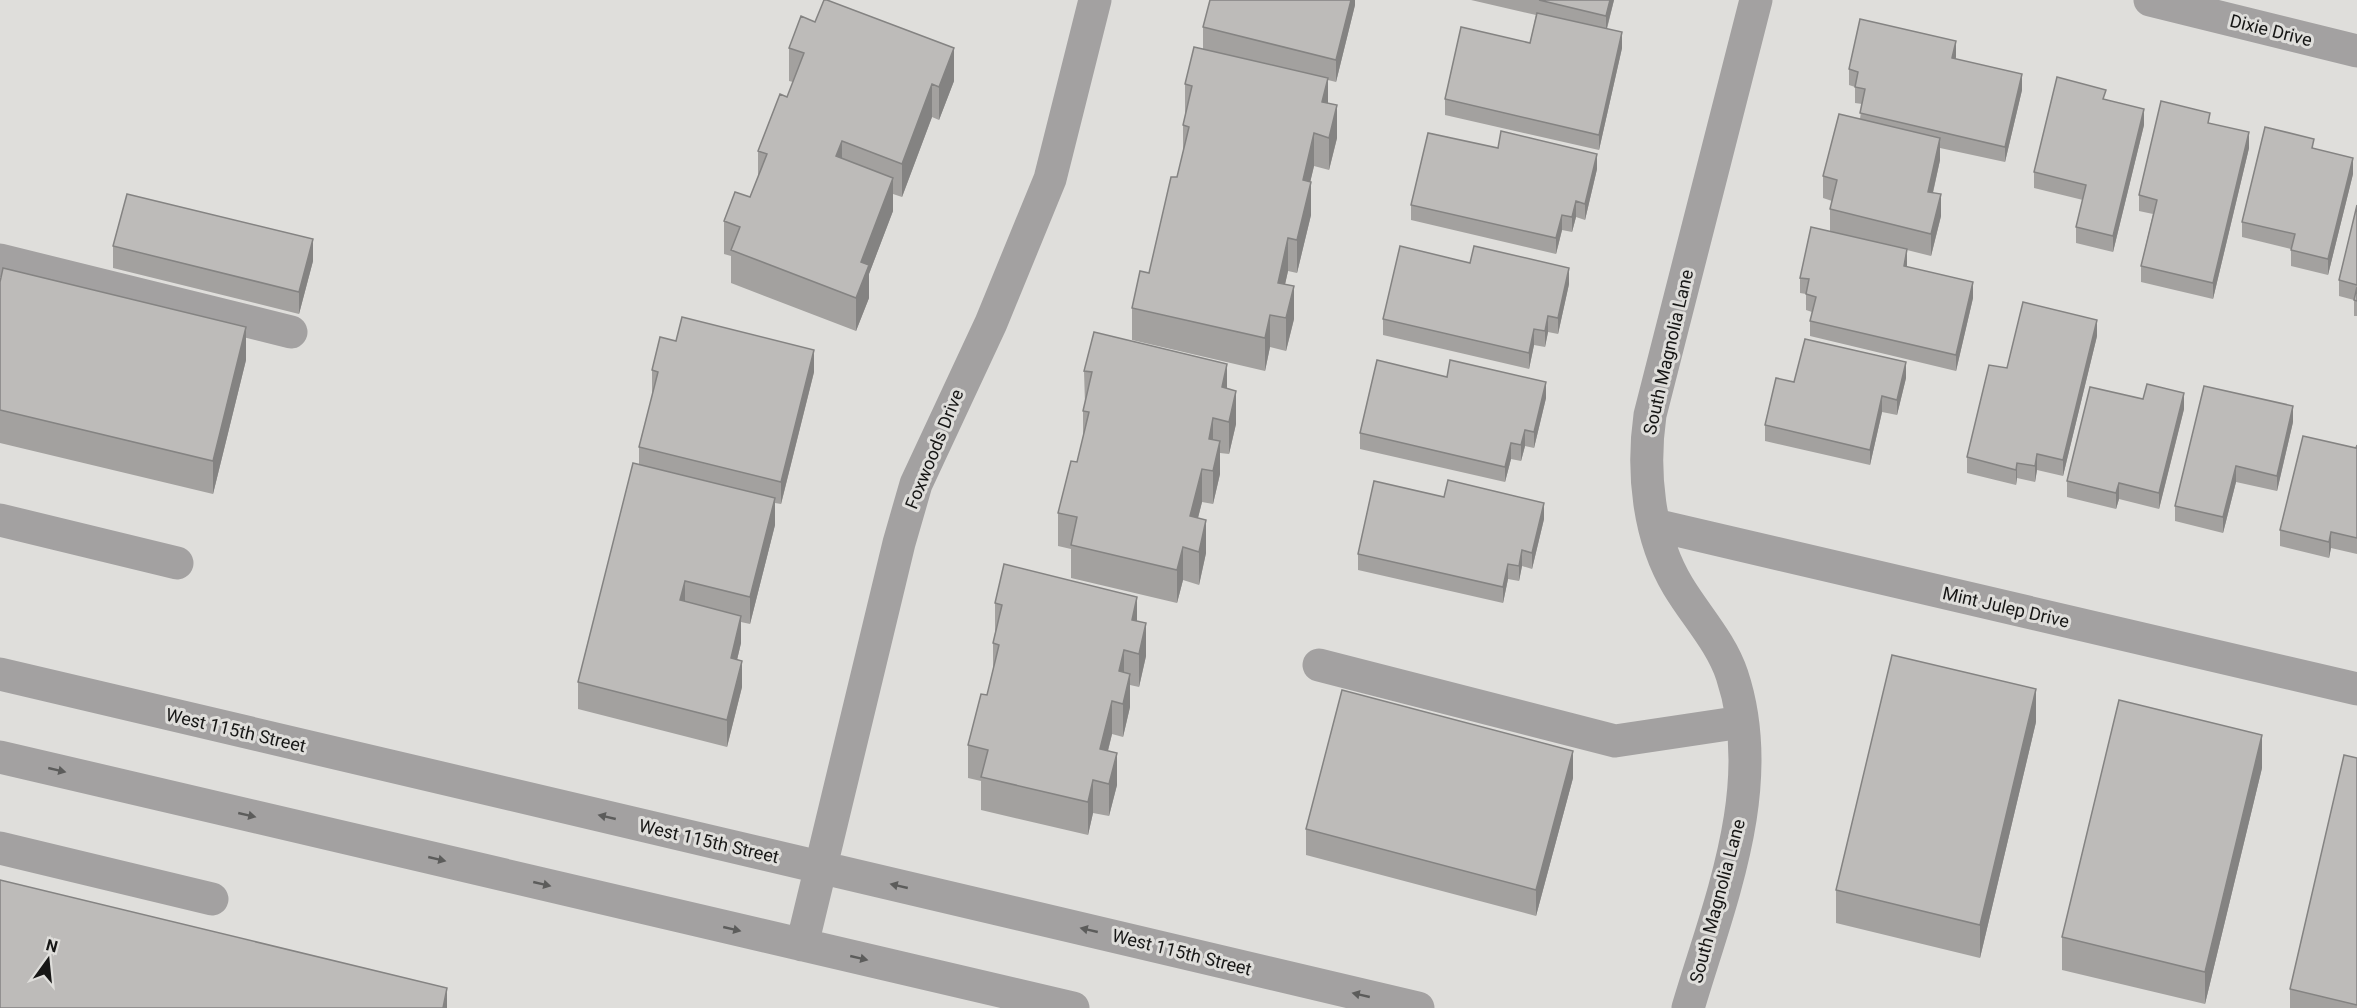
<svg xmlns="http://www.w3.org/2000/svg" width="2357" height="1008" font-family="Roboto,sans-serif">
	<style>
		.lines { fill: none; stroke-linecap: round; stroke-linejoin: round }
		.minor { stroke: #a3a1a1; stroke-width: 33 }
		.wall { fill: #a3a19f }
		.shaded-wall { fill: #848382 }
		.building { fill: #bdbbb9; stroke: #848382; stroke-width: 1.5 }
		.oneway { fill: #5c5c5b }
		.labels { text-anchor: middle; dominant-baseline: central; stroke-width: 6; stroke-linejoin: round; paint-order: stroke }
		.street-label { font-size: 18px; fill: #161615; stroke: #dfdedb }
	</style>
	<rect width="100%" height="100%" fill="#dfdedb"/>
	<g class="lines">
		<!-- minor -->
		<path class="minor" d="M2150,0L2357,51
			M0,260L291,332
			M0,520L177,563
			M1655,525L2357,689
			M1319,665L1615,741L1742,722
			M0,674L1418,1008
			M0,757L1073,1008
			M0,848L212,899
			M802,945L899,543L916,484L991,323L1050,179L1095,0
			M1688,1008C1719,903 1769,786 1732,675C1721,642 1696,616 1678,586C1648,536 1642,471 1650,415L1756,0"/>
	</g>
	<!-- wall -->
	<path class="wall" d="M1355,0V5L1336,82L1328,80V103L1337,138L1329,170L1314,166L1310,182L1311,215L1297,273L1288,271L1285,284L1294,319L1286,351L1270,347L1265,371L1132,340V308L1149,273L1177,177L1183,152V125L1185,117V84L1203,49V27Z
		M1471,0H1614L1607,29L1622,48L1599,150L1445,115V99L1530,43L1536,15Z
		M789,48L954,81L939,120L932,117L902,197L893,194V211L869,274V298L856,331L731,283V256L724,254V221L750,197L758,178V151L787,97L793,82L789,81Z
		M1956,57V59L2022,90L2005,162L1940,148V160L1933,193L1941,216L1931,256L1907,250V267L1973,298L1956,371L1810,336V321L1812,312L1806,310V294L1800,293V278L1830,231V209L1832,201L1823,198V176L1860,119L1862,104L1855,103V87L1849,85V69Z
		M2106,99L2144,125L2113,252L2076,243V227L2083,200L2034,188V172Z
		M2210,123L2249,148L2213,299L2141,282V266L2153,214L2139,211V195Z
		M2314,149L2353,174L2328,275L2291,266V249L2242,237V222Z
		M1597,169L1585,220L1576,217L1572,232L1562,230L1556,254L1411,220V205Z
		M2357,205V316H2354V300L2339,296V280Z
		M113,246L313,261L299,314L113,268Z
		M1470,263L1569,284L1558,334L1548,332L1545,347L1534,345L1529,369L1383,335V319Z
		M0,282L246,360L213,494L0,443Z
		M2097,336L2063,476L2037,470L2035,482L2017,478L2016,485L1967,473V457L2007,368Z
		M676,341L814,372L781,504L775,503V525L750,624L741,622V643L737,660L742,687L727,747L578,709V682L639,464V447L653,392H652V370Z
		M1084,371L1227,389L1236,424L1229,454L1220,453V474L1213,504L1202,502L1198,518L1206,553L1199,585L1183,580L1177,603L1071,578V549L1058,546V513L1077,462L1083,438V411L1085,404Z
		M1447,377L1546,398L1534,448L1525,446L1521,461L1511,459L1505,482L1360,449V433Z
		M1906,378L1897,415L1882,412L1870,465L1765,441V425L1794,382Z
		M2143,399L2184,409L2159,509L2119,499L2116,509L2067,497V481Z
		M2293,422L2277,491L2236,482L2223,533L2175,521V506Z
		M2357,445V554L2331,548L2329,558L2280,546V530L2356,448Z
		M1444,497L1544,519L1532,569L1522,566L1519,581L1508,579L1503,603L1358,570V554Z
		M995,603L1137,621L1146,656L1139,687L1130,685V707L1123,737L1112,734L1108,751L1117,785L1109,816L1093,813L1088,835L981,810V781L968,778V745L987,695L993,671V643L995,633Z
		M2036,722L1980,958L1836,923V890Z
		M2357,758V1008H2290V989Z
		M2262,768L2205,1004L2062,970V937Z
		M1573,778L1536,916L1306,855V829Z"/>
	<!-- shaded-wall -->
	<path class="shaded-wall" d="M1351,0H1355V5L1336,82V60Z
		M1610,0H1614L1606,31V16Z
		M1622,32V48L1599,150V135Z
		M1956,41V57L1952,74V58Z
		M954,48V81L939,120V87Z
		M2022,74V90L2005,162V147Z
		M1328,78V111L1322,102Z
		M932,84V117L902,197V164Z
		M1337,105V138L1329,170V138Z
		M2144,109V125L2113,252V236Z
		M2249,132V148L2213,299V283Z
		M1314,133V166L1303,213V180Z
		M1940,138V160L1928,214V192Z
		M842,141V174L836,156Z
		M1597,154V169L1585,220V204Z
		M2353,158V174L2328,275V259Z
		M893,178V211L869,274V298L856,331V298L861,262Z
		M1311,182V215L1297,273V240Z
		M1941,194V216L1931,256V234Z
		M1576,201V217L1572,232V217Z
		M1562,215V230L1556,254V238Z
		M1288,238V271L1278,316V283Z
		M313,239V261L299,314V292Z
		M1907,249V265L1904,282V266Z
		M1569,268V284L1558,334V318Z
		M1973,282V298L1956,371V355Z
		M1294,286V319L1286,351V318Z
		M1270,315V347L1265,371V338Z
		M1548,316V332L1545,347V331Z
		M2097,320V336L2063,476V460Z
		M246,327V360L213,494V461Z
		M1534,329V345L1529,369V353Z
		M814,350V372L781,504V482Z
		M1906,362V378L1897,415V400Z
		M1227,364V397L1222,387Z
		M1546,382V398L1534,448V432Z
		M1236,391V424L1229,454V422Z
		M2184,393V409L2159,509V493Z
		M1882,396V412L1870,465V450Z
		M2293,406V422L2277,491V476Z
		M1213,418V451L1209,472V439Z
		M1525,430V446L1521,461V445Z
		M1220,441V474L1213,504V471Z
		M1511,443V459L1505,482V467Z
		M2037,454V470L2035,482V466Z
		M2017,463V478L2016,485V470Z
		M2236,466V482L2223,533V517Z
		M1202,469V502L1190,549V516Z
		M2119,483V499L2116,509V493Z
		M775,498V525L750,624V597Z
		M1544,503V519L1532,569V553Z
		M1206,520V553L1199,585V552Z
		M2331,532V548L2329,558V542Z
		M1183,547V580L1177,603V570Z
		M1522,550V566L1519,581V566Z
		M1508,564V579L1503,603V587Z
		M685,581V607L680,600Z
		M1137,597V629L1132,653V620Z
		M741,616V643L731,685V658Z
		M1146,623V656L1139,687V654Z
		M1124,650V683L1119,703V671Z
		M742,661V687L727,747V720Z
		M1130,674V707L1123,737V704Z
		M2036,689V722L1980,958V925Z
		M1112,701V734L1100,782V749Z
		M2262,735V768L2205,1004V972Z
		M1573,751V778L1536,916V890Z
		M1117,753V785L1109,816V784Z
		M1093,780V813L1088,835V802Z
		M447,988V1008H443Z"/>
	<!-- building -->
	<path class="building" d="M824,0H827L954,48L939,87L932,84L902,164L842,141L836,156L893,178L861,262L869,265L856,298L731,250L740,227L724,221L735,192L750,197L767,154L758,151L780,94L787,97L804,53L789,48L801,16L815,22Z
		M1210,0H1351L1336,60L1203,27Z
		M1539,0H1610L1606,16Z
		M1537,13L1622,32L1599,135L1445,99L1461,27L1530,43Z
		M1860,19L1956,41L1952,58L2022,74L2005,147L1860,113L1865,89L1855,87L1858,72L1849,69Z
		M1194,47L1328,78L1322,102L1337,105L1329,138L1314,133L1303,180L1311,182L1297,240L1288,238L1278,283L1294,286L1286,318L1270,315L1265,338L1132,308L1140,271L1149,273L1171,177H1177L1189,127L1183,125L1192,86L1185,84Z
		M2057,77L2106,90L2103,99L2144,109L2113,236L2076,227L2086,185L2034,172Z
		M2161,101L2210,113L2208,123L2249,132L2213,283L2141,266L2157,200L2139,195Z
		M1839,114L1940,138L1928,192L1941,194L1931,234L1830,209L1837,180L1823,176Z
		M2265,127L2314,139L2312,148L2353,158L2328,259L2291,250L2295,234L2242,222Z
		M1501,131L1597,154L1585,204L1576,201L1572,217L1562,215L1556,238L1411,205L1428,133L1498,148Z
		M127,194L313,239L299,292L113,246Z
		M2357,205V285L2339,280Z
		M1811,227L1907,249L1904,266L1973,282L1956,355L1810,321L1816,297L1806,294L1809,279L1800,278Z
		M1400,246L1470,263L1474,246L1569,268L1558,318L1548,316L1545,331L1534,329L1529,353L1383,319Z
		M3,268L246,327L213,461L0,410V282Z
		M2357,287V301L2354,300Z
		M2023,302L2097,320L2063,460L2037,454L2035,466L2017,463L2016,470L1967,457L1989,365L2007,368Z
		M682,317L814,350L781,482L639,447L658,372L652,370L660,337L676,341Z
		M1094,332L1227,364L1222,387L1236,391L1229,422L1213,418L1209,439L1220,441L1213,471L1202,469L1190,516L1206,520L1199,552L1183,547L1177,570L1071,545L1077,517L1058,513L1071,461L1077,462L1089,412L1083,411L1092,372L1084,371Z
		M1805,339L1906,362L1897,400L1882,396L1870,450L1765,425L1776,378L1794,382Z
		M1377,360L1447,377L1450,360L1546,382L1534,432L1525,430L1521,445L1511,443L1505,467L1360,433Z
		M2147,384L2184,393L2159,493L2119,483L2116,493L2067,481L2090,387L2143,399Z
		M2204,386L2293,406L2277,476L2236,466L2223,517L2175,506Z
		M2303,436L2356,448L2357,445V538L2331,532L2329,542L2280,530Z
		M633,463L775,498L750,597L685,581L680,600L741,616L731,658L742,661L727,720L578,682Z
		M1448,480L1544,503L1532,553L1522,550L1519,566L1508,564L1503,587L1358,554L1374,481L1444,497Z
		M1004,564L1137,597L1132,620L1146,623L1139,654L1124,650L1119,671L1130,674L1123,704L1112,701L1100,749L1117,753L1109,784L1093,780L1088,802L981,777L988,750L968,745L981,694L987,695L999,645L993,643L1002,605L995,603Z
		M1892,655L2036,689L1980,925L1836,890Z
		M1342,690L1573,751L1536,890L1306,829Z
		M2119,700L2262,735L2205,972L2062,937Z
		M2344,755L2357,758V1005L2290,989Z
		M0,880L447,988L443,1008H0Z"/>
	<!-- one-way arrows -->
	<defs><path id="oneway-solid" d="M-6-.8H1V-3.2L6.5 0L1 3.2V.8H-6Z" transform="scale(1.5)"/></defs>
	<g class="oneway">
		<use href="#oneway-solid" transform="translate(57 770) rotate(13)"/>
		<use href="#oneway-solid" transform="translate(247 815) rotate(13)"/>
		<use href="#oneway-solid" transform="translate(607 817) rotate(-167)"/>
		<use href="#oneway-solid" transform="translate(437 859) rotate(13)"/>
		<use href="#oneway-solid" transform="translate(542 884) rotate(13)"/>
		<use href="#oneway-solid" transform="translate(899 886) rotate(-167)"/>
		<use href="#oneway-solid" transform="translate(732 929) rotate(13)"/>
		<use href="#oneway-solid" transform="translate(1089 930) rotate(-167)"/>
		<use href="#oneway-solid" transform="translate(859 958) rotate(13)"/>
		<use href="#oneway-solid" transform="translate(1361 995) rotate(-167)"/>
	</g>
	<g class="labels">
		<!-- street labels -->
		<g class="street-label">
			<text transform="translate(2271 30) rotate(14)">Dixie Drive</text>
			<text transform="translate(1668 352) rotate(-77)">South Magnolia Lane</text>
			<text transform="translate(934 449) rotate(-68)">Foxwoods Drive</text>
			<text transform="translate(2006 607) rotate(13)">Mint Julep Drive</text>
			<text transform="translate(236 730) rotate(13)">West 115th Street</text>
			<text transform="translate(709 841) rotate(13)">West 115th Street</text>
			<text transform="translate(1717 901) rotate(-75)">South Magnolia Lane</text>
			<text transform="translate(1182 952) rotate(14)">West 115th Street</text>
		</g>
	</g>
	<!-- north arrow -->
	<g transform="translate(48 960) rotate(15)" stroke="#dfdedb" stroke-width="4.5" paint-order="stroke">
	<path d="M0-4.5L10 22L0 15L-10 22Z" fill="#161615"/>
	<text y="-9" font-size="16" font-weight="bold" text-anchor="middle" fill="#161615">N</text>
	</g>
</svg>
